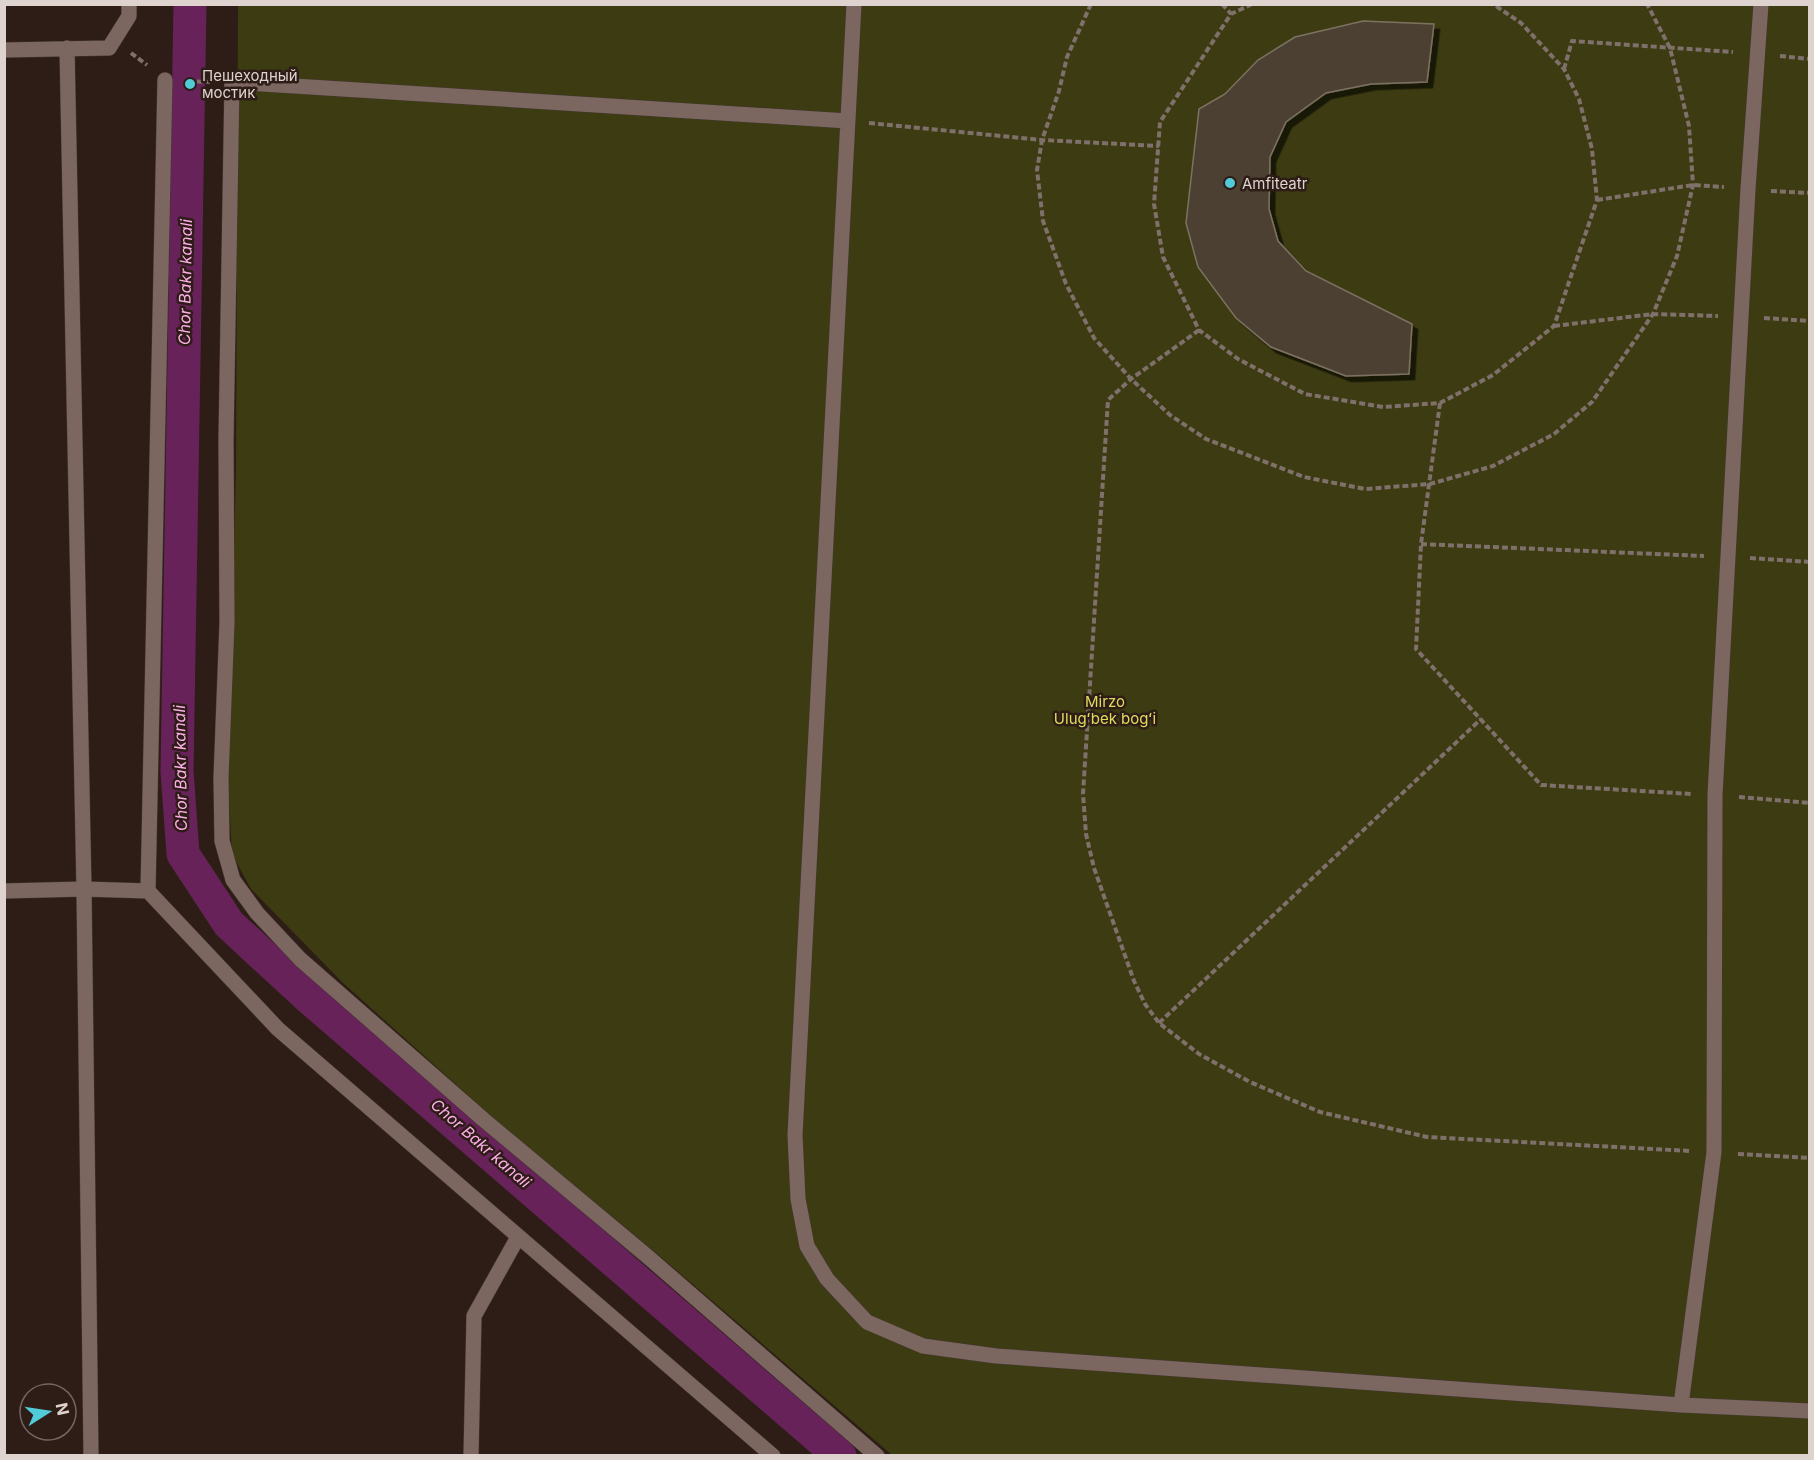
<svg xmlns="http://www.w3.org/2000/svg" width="1814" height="1460" font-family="Inter,sans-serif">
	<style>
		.green { fill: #3c3b11 }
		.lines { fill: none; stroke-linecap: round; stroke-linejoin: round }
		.canal { stroke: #672359; stroke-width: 33 }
		.building { fill: #4c4132; stroke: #7d7161; stroke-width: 1.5; filter: url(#shadow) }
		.minor-casing { stroke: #453834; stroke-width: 16 }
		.path { stroke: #7f706b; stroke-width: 4; stroke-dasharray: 6 3; stroke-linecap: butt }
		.minor { stroke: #7b675f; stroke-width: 15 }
		.poi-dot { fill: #52cbd9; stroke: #2e1d17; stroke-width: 2 }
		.labels { text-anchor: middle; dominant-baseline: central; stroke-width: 5; stroke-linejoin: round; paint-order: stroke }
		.poi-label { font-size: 15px; fill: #dfd3cf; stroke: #2e1d17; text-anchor: start }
		.park-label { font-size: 15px; fill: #dfdc5d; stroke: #2e1d17 }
		.water-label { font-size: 16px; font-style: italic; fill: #feaee9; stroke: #2e1d17 }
	</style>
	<defs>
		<filter id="shadow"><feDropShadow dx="5.5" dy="5.5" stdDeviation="0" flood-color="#0009"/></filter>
	</defs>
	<rect width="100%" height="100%" fill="#2e1d17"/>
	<!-- green -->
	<path class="green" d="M238,5H1809V1455H892L655,1252L491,1116L342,982L251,889L232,854L228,782L236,470Z"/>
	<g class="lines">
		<!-- canal -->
		<path class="canal" d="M190,4L177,771L183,854L229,924L307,996L840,1456"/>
	</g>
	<!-- building -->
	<path class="building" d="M1363,21L1434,24L1427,82L1371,84L1326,93L1286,122L1270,157L1269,209L1278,241L1306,271L1412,324L1409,374L1346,376L1271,347L1236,318L1198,267L1186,223L1199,109L1225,94L1258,60L1295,37Z"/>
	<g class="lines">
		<defs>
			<path id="minor" d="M854,4L795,1135L798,1199L807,1246L827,1279L867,1322L923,1346L996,1356L1681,1405L1810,1411
				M67,48L84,889L91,1456
				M4,50L109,48L129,16V4
				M165,80L148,891L278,1029L773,1456
				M848,121L232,82L226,440L227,623L221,778L222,841L233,880L257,913L300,959L484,1120L647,1256L877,1456
				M4,891L84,889L148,891
				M1681,1405L1714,1152L1715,795L1748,189L1761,4
				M471,1456L474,1316L518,1237"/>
		</defs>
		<!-- minor casing -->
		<use href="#minor" class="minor-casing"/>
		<!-- path -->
		<path class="path" d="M1091,4L1067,57L1059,91L1042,140L1037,170L1043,221L1066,284L1094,338L1131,379L1170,415L1206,439L1304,477L1365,489L1430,484L1493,466L1554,434L1592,402L1653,314L1677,256L1693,185L1689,126L1670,48L1647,4
			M1222,4L1231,14
			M1252,4L1231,14L1160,122L1154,204L1163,257L1199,330L1238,359L1305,394L1383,407L1440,403L1493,375L1554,326L1597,200L1592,149L1579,99L1564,69L1521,23L1493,4
			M131,53L147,65
			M1780,56L1810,59
			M1564,69L1572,41L1733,52
			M188,81L210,82
			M869,123L1042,140L1159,146
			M1771,191L1810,193
			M1597,200L1693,185L1724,187
			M1764,318L1810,321
			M1554,326L1653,314L1718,316
			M1199,330L1131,379L1108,400L1083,794L1086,834L1094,868L1134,981L1145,1004L1159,1023L1199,1054L1250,1082L1320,1112L1427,1137L1691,1151
			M1440,403L1421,544L1416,649L1541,785L1692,794
			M1421,544L1704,556
			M1750,558L1810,562
			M1739,797L1810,803
			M1159,1023L1481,719
			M1738,1154L1810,1158"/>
		<!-- minor -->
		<use href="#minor" class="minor"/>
	</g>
	<!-- markers -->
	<g class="poi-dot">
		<circle cx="190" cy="84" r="6"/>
		<circle cx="1230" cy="183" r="6"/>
	</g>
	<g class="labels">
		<!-- poi labels -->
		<g class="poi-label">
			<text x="202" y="75">Пешеходный<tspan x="202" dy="17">мостик</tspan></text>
			<text x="1242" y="183">Amfiteatr</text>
		</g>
		<!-- park labels -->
		<g class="park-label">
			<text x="1105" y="701">Mirzo<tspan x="1105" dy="17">Ulugʻbek bogʻi</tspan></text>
		</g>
		<!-- water labels -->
		<g class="water-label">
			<text transform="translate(185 282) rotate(-89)">Chor Bakr kanali</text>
			<text transform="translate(180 768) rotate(-91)">Chor Bakr kanali</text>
			<text transform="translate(481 1143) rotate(41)">Chor Bakr kanali</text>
		</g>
	</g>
	<!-- border -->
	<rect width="1814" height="1460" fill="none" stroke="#dfd3cf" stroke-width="12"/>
	<!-- north arrow -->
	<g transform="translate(48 1412) rotate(78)"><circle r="28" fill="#2e1d17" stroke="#756661" stroke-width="1.5"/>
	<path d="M0-4.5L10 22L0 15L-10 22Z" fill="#52cbd9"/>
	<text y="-9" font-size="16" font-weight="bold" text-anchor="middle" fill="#dfd3cf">N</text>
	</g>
</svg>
